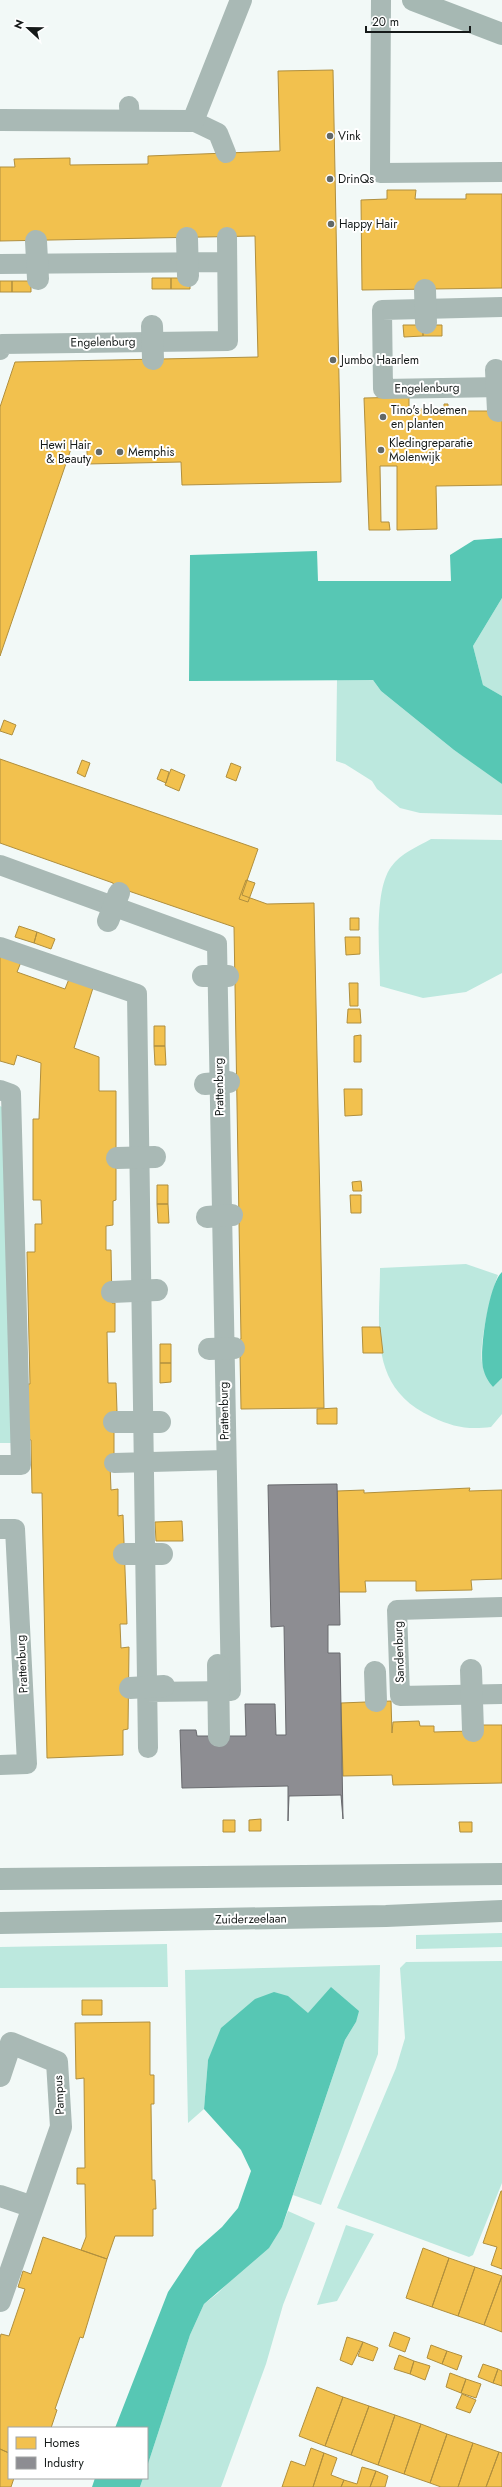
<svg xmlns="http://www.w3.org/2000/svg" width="502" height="2487" font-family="Jost,sans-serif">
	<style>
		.green { fill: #bce8de }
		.water { fill: #57c7b4 }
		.homes { fill: #f2c14e; stroke: #b08f3e }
		.industry { fill: #8d8d92; stroke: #696a6e }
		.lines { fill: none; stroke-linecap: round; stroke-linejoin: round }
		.lane { stroke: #a9b9b5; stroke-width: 20 }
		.street { stroke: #a9b9b5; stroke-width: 22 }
		.secondary { stroke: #a6b8b3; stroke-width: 22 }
		.poi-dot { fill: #626867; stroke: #fff; stroke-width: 1.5 }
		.labels { text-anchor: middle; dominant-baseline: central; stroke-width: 4; stroke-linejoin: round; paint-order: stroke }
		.poi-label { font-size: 12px; fill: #151a19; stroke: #fff; text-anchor: start }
		.street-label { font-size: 12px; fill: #151a19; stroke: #fff }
	</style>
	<rect width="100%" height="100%" fill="#f2f9f7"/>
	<!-- green -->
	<path class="green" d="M502,598V696L483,685L473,646Z
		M337,679L373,680L381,691L454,750L496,778L502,784V815L420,813L400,808L377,789L372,781L345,764L336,761Z
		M431,839L502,840V973L466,992L423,998L380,986C380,956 373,892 391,867C401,853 417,847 431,839Z
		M0,1106L4,1108L15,1443H0Z
		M466,1264L498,1275C491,1294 477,1349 483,1367C485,1374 490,1381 493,1387L502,1378V1414L491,1427C468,1430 453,1427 432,1417C367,1387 380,1328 380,1268Z
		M502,1933V1947L416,1949V1935Z
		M167,1944L168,1987L0,1988V1947Z
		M502,1961V2183L473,2255L469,2257L337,2208L396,2068L405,2038L400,1968L406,1962Z
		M380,1965L378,2054L321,2205L293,2195L345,2040L356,2022L308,2013L208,2060L204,2109L188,2123L185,1970Z
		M288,2211L315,2223L283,2305L266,2364L221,2487H140L143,2478H147V2467L190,2335L204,2304L218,2293L282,2227Z
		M346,2225L374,2234L337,2301L317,2305Z"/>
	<!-- water -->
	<path class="water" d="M502,538V598L473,646L483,685L502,696V784L454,750L381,691L373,680L189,681L190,555L317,551L318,581H451L450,555L474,540Z
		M502,1272V1378L493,1387C488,1381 485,1376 483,1368C479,1351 489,1283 502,1272Z
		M331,1987L359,2011L356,2022L345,2040L282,2227L269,2248L204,2304L190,2335L147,2467V2428H115L168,2292L196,2250L222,2227L238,2208L251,2171L241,2150L204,2109L208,2060L221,2028L255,1999L274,1992L288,1996L308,2013Z
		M95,2478H143L140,2487H92Z"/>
	<!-- homes -->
	<path class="homes" d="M333,70L341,482L182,485L181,462L87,464V442L73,443L0,656V407L15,362L258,357L255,236L0,241V167H15L14,159L70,158V165L148,164V156L280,151L278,71Z
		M387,190H416L415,199H466V194H502V288L362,290L361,200L387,199Z
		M152,278H171V289H152Z
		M171,278H190V289H171Z
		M0,281H12V292H0Z
		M12,281H31V292H12Z
		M403,325H423V336L404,337Z
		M423,325H442V336H423Z
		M409,397V409H444V404H448V411H502V485L436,486L437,529L397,530V466H380L381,522H389L390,530H369L364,398Z
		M4,720L16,725L12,735L0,731Z
		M0,759L258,849L242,895L267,904L314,903L324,1408L241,1409L240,1354L238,1340L241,1339L234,927L114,886L113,883L0,843Z
		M82,760L90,763L85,777L77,773Z
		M231,763L241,767L236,781L226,777Z
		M161,769L169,772L166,783L157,779Z
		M171,769L185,775L179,791L165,785Z
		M246,880L255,883L248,902L239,899Z
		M350,918H359V930H350Z
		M19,926L37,932L34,943L15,937Z
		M37,932L55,939L51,949L34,943Z
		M345,937H360V954L346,955Z
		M0,956L21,962L17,972L65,989L69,979L93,988L74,1048L99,1057V1091H116V1200L113,1201V1225L106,1226V1250H111L112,1303H115V1332H107L108,1383H116L117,1411L114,1412V1464H110L111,1490L118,1489V1516L123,1515L127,1624H120L121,1648L129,1647L128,1729L123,1730V1755L47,1758L42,1493H32L31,1440L28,1439V1384H30L27,1252H35V1224H42L41,1200H33V1119H39L41,1063L17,1055L14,1065L0,1061Z
		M349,983H358V1006H350Z
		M348,1009H360L361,1023H347Z
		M154,1026H165V1046H154Z
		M361,1035V1062H354V1036Z
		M154,1046H165L166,1065H155Z
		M344,1089H362V1115L345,1116Z
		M361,1181L362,1191H353L352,1182Z
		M157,1185H168V1204H157Z
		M350,1195H361V1213H351Z
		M157,1204H168L169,1223H158Z
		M362,1327H380L383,1353H363Z
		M160,1344H171V1363H160Z
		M160,1363H171V1382L160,1383Z
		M337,1408V1424H317V1409Z
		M470,1488L469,1491L502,1490V1579L471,1580L472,1590L416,1591V1581H365L366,1592H339L337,1491L364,1490V1493Z
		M182,1521L183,1541H156L155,1522Z
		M391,1701L392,1733L393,1722L419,1721L420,1726H434V1732L473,1731L483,1725H502V1783L393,1785L392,1775L343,1776L341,1703Z
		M261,1819V1831H249V1820Z
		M223,1820H235V1832H223Z
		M459,1822H472V1832H460Z
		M82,2000H102V2015H82Z
		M150,2022V2075H154V2104H151L152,2180H155L156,2209H153V2236H115L107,2259L81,2250L86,2237L85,2184H77V2168H85L84,2078L76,2079L75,2023Z
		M501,2191H502V2269L491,2265L497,2247L483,2243Z
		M43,2237L107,2259L83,2338L80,2337L55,2409L57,2410L51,2428H9V2453L0,2449V2338L1,2334L9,2336L25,2289L18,2287L23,2271L31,2274Z
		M423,2248L449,2258L432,2307L406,2298Z
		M449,2258L475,2267L458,2316L432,2307Z
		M475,2267L502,2276L484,2325L458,2316Z
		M502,2276V2332L484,2325Z
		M394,2332L410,2338L405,2352L389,2346Z
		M347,2337L363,2342L352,2365L340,2360Z
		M363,2342L378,2348L373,2361L358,2356Z
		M431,2345L447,2351L442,2364L427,2358Z
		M447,2351L462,2356L457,2370L442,2364Z
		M399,2355L414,2361L410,2374L394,2369Z
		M414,2361L430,2366L425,2380L410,2374Z
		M483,2364L498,2369L493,2383L478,2377Z
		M498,2369L502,2371V2386L493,2383Z
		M450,2373L466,2379L461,2393L446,2387Z
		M466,2379L481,2384L476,2398L461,2393Z
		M317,2387L343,2397L325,2446L299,2436Z
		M462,2394L476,2400L470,2413L456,2408Z
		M343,2397L369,2406L351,2455L325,2446Z
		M369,2406L395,2415L378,2465L351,2455Z
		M395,2415L421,2424L404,2474L378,2465Z
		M421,2424L447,2434L430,2483L404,2474Z
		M447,2434L473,2443L458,2487H441L430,2483Z
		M473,2443L499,2452L486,2487H458Z
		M311,2448L324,2453L313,2487H282L291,2461L305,2466Z
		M0,2449L9,2453V2478H14L11,2487H0Z
		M499,2452L502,2453V2487H486Z
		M324,2453L337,2458L331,2475L344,2480L341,2487H313Z
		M362,2467L376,2471L370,2487H341L344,2480L357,2484Z
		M376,2471L388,2476L385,2487H370Z"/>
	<!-- industry -->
	<path class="industry" d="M337,1484L340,1625H328V1653H340L343,1819L341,1795L289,1796L288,1821V1786L182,1788L180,1730H196L197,1736H246L245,1704H275L276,1735H286L284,1626L271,1627L268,1485Z"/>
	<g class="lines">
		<!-- lane -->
		<path class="lane" d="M381,0L380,173L502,172
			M129,106L130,119
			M193,121L218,133L226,153
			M0,264L226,262
			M502,307L382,310L383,389L502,387
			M0,350L2,344L228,341L227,237
			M0,865L217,944L231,1691L146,1692
			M0,947L137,994L148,1748
			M0,1090L11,1094L21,1465H0
			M114,1463L225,1460
			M0,1529H15L27,1764L0,1765
			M502,1607L397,1610L400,1696L502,1694"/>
		<!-- street -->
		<path class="street" d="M0,120L193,121L241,0
			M187,238L188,276
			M36,241L38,279
			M425,290L426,323
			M152,326L153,359
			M496,370L498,411
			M108,921L119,893
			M203,976H228
			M205,1084L229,1082
			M117,1158L155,1157
			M207,1217L232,1215
			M112,1292L157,1290
			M209,1349L234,1348
			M114,1422H160
			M124,1554H162
			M218,1665L219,1736
			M471,1670L473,1731
			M375,1672L376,1701
			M130,1688L164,1686
			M0,2076L11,2043L57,2062L61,2127L0,2301
			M0,2196L33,2207"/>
		<!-- secondary -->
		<path class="secondary" d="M413,0L502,34
			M0,1879L502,1874
			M0,1923L386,1916L502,1911"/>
	</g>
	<!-- markers -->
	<g class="poi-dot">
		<circle cx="330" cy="136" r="4"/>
		<circle cx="330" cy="179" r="4"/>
		<circle cx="331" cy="224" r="4"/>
		<circle cx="333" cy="360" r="4"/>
		<circle cx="383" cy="417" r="4"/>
		<circle cx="381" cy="450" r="4"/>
		<circle cx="99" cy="452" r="4"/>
		<circle cx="120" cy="452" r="4"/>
	</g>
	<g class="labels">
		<!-- poi labels -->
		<g class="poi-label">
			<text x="338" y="136">Vink</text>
			<text x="338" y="179">DrinQs</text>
			<text x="339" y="224">Happy Hair</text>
			<text x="341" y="360">Jumbo Haarlem</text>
			<text x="391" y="410">Tino's bloemen<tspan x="391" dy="14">en planten</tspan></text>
			<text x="389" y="443">Kledingreparatie<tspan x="389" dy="14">Molenwijk</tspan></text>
			<text x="91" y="445" text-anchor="end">Hewi Hair<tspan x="91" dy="14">&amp; Beauty</tspan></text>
			<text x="128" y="452">Memphis</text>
		</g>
		<!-- street labels -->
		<g class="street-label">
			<text transform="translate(103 342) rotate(-1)">Engelenburg</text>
			<text transform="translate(427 388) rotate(-1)">Engelenburg</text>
			<text transform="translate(219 1087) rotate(-91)">Prattenburg</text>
			<text transform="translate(224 1411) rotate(-91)">Prattenburg</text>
			<text transform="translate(399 1652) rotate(-92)">Sandenburg</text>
			<text transform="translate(22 1664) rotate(-93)">Prattenburg</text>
			<text transform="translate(251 1919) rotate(-1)">Zuiderzeelaan</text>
			<text transform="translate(59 2095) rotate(-93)">Pampus</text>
		</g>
	</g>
	<!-- legend -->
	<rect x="8" y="2427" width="140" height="52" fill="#ffffff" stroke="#a1a3a3"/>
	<rect x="16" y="2437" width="20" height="12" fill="#f2c14e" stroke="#a1a3a3"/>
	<text x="44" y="2447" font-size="12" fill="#151a19">Homes</text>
	<rect x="16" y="2457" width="20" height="12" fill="#8d8d92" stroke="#a1a3a3"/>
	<text x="44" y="2467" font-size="12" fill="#151a19">Industry</text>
	<!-- north arrow -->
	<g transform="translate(28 28) rotate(292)" stroke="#ffffff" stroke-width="3" paint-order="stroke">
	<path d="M0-3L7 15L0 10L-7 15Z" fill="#151a19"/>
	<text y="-6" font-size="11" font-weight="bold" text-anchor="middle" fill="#151a19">N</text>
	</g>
	<!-- scale -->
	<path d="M366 26v6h104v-6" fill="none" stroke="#151a19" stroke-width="2"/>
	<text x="372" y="26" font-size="12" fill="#151a19" stroke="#ffffff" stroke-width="3" paint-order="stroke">20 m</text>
</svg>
